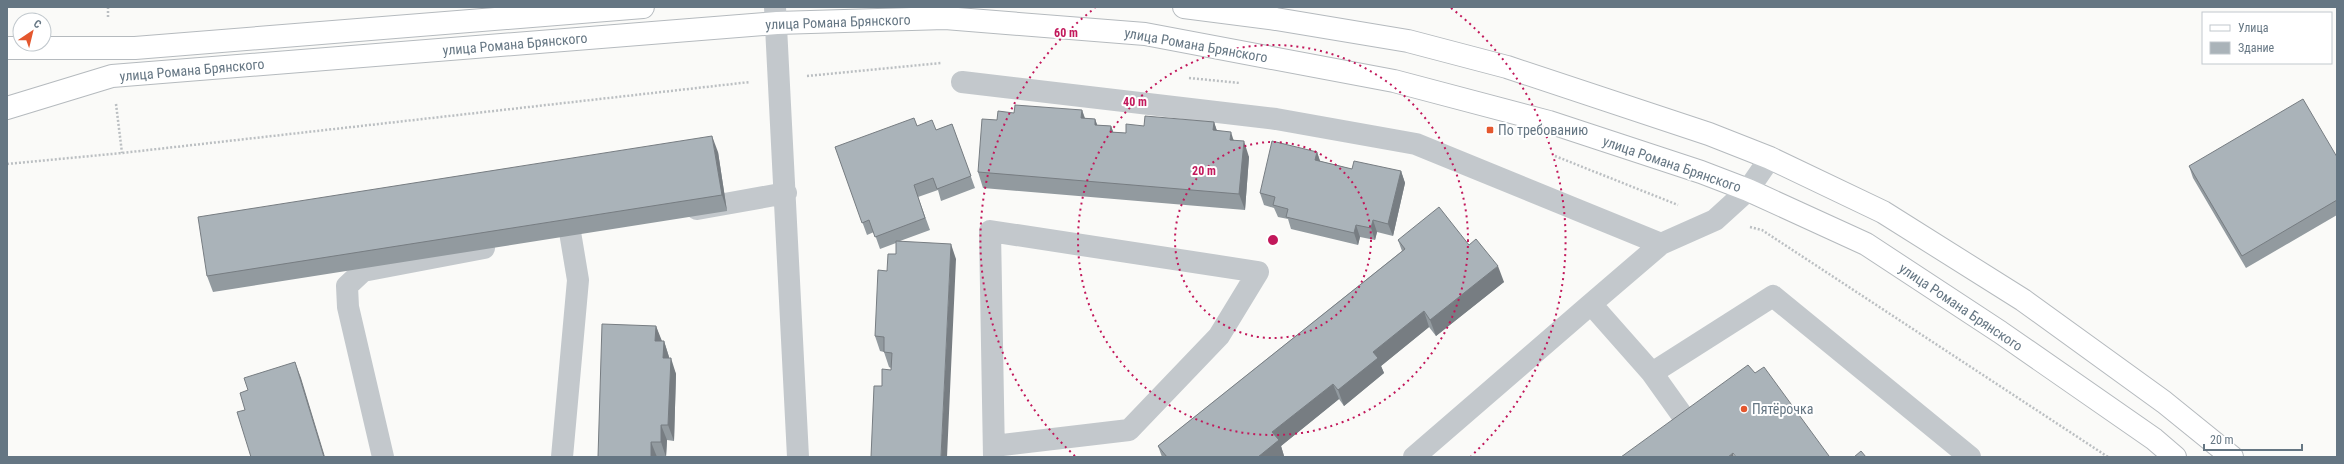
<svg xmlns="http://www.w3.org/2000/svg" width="2344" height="464" font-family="'Roboto Condensed',sans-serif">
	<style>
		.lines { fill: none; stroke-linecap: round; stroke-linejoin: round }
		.major-casing { stroke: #b5babe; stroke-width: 24 }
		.path { stroke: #bbbfc2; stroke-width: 2.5; stroke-dasharray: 2 2; stroke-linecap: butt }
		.minor { stroke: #c3c8cc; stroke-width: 22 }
		.major { stroke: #fff; stroke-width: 22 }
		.wall { fill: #929a9f }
		.shaded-wall { fill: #777d82 }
		.building { fill: #aab3b9; stroke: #777d82 }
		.ring { fill: none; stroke: #c2185b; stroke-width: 2; stroke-dasharray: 2 4 }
		.poi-dot { fill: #e4572e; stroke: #fff; stroke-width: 1.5 }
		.labels { text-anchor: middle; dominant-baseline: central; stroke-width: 4; stroke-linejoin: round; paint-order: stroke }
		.street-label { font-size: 14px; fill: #657683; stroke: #fff }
		.poi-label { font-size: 14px; fill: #657683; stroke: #fff; text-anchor: start }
		.centre { fill: #c2185b; stroke: #fff; stroke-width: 2 }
		.ring-label { font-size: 12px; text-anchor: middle; font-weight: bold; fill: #c2185b; stroke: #fff; stroke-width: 4; stroke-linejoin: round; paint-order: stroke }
	</style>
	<rect width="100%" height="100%" fill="#fafaf8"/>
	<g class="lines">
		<defs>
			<path id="major" d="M1184,7L1276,19L1408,41L1507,67L1709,134L1770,158L1883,212L2023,300L2164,402L2232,457
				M7,48H135L643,7
				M7,108L112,76L777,23L945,18L1145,34L1394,81L1549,122L1701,172L1748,190L1866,244L2000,332L2154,439L2175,457"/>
		</defs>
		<!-- major casing -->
		<use href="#major" class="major-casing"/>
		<!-- path -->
		<path class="path" d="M108,7V19
			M807,76L941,63
			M1189,78L1240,83
			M116,104L122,153
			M1555,156L1678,205
			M7,164L122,153L750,82
			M1750,227L1762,230L2108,457"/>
		<!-- minor -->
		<path class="minor" d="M775,7L798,457
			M962,82L1276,119L1416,144L1661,244L1591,304
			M697,209L786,193
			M1661,244L1715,220L1748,190L1770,158
			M1652,373L1773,296L1970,457
			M994,446L1129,430L1219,336L1258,272L990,231L994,457
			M383,457L348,307L347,286L363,271L484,248
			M562,457L578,280L570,232
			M1414,457L1591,304L1652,373L1712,457"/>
		<!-- major -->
		<use href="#major" class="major"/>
	</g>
	<!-- wall -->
	<path class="wall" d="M1082,110L1085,118L1095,119L1097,125L1111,126L1113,132L1126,133L1144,126L1214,122L1217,131L1234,140L1249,157L1245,210L983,188L978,172L1014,113Z
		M952,124L975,188L941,201L938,190L918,197L930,230L900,241L956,259L882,386L891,370V368L889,367L884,352L880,351L875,336L887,271L896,254V243L880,249L874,232L867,235L835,147L917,126L936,130Z
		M718,152L727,211L213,292L207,276Z
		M1317,152L1320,161L1352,169L1401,171L1405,183L1393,236L1377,232L1375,240L1360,237L1358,245L1291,229L1288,219L1278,217L1274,208L1264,205L1260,193Z
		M2337,157V215L2246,268L2193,178L2189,166Z
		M1398,240L1469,245L1504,282L1436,336L1429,327L1381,366L1384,373L1344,406L1339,399L1281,446L1284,456L1283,457H1162L1158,446L1402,251Z
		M656,326L661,341H664L669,357V358L676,374L674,441L667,440L666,457H598Z"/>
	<!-- shaded-wall -->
	<path class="shaded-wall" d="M1082,110L1087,126L1081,118Z
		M1095,119L1101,135L1095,125Z
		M1214,122L1219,137L1213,130Z
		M1111,126L1117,142L1110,132Z
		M1231,132L1236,148L1230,140Z
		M712,136L718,152L727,211L722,195Z
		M1244,141L1249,157L1245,210L1239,194Z
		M1317,152L1321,164L1315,160Z
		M1401,171L1405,183L1393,236L1388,224Z
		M1373,220L1377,232L1375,240L1371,228Z
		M1356,225L1360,237L1358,245L1354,233Z
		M951,244L956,259L947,457H941Z
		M1498,266L1504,282L1436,336L1430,320Z
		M1424,311L1429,327L1381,366L1384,373L1344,406L1338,390L1373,352Z
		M656,326L662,341H655Z
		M664,341L669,357V373L663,358Z
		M671,358L676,374L674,441L668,425Z
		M295,362L301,378L325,457H324Z
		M1333,384L1339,399L1281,446L1284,456L1283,457H1258L1272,432Z
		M661,425L667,440L666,457L661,442Z
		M651,442L657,457H651Z
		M1733,453L1734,457H1728Z"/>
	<!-- building -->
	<path class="building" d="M2303,99L2337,157V200L2242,256L2189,166Z
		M1015,105L1082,110L1081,118L1095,119V125L1111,126L1110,132L1126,133V124L1144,126L1145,116L1214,122L1213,130L1231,132L1230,140L1244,141L1239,194L978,172L982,119L997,120L998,111L1014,113Z
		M914,118L917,126L932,120L936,130L952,124L971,176L937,189L933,178L914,185L925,218L875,237L869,220L862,223L835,147Z
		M712,136L722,195L207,276L198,217Z
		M1272,141L1317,152L1315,160L1352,169L1354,161L1401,171L1388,224L1373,220L1371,228L1356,225L1354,233L1286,217L1288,209L1273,205L1275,197L1260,193Z
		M1439,207L1469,245L1476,239L1498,266L1430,320L1424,311L1373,352L1378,358L1338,390L1333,384L1272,432L1279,440L1258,457H1167L1158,446L1405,249L1398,240Z
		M896,241L951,244L941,457H871L874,386H882V369L891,370L892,353L884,352V337L875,336L878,270L887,271L888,254H896Z
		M602,324L656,326L655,341H664L663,358H671L668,425H661V442H651V457H598Z
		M295,362L324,457H251L237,412L245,410L240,393L248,390L244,378Z
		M1748,365L1755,373L1764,367L1829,456L1828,457H1736L1733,453L1728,457H1621Z
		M1861,451L1866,457H1854Z"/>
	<!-- distance rings -->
	<g class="ring">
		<circle cx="1273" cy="240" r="98"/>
		<circle cx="1273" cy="240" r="195"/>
		<path d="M1075 456A293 293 0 0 1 1095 8M1451 8A293 293 0 0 1 1471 456"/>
	</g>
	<!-- markers -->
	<g class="poi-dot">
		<rect x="1486" y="126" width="8" height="8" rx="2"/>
		<circle cx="1744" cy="409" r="4"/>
	</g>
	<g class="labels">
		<!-- street labels -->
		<g class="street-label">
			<text transform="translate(838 22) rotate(-2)">улица Романа Брянского</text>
			<text transform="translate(515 44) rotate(-5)">улица Романа Брянского</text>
			<text transform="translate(1196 45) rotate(10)">улица Романа Брянского</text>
			<text transform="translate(192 70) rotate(-5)">улица Романа Брянского</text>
			<text transform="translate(1672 164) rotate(19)">улица Романа Брянского</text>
			<text transform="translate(1961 307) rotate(34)">улица Романа Брянского</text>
		</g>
		<!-- poi labels -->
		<g class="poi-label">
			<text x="1498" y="130">По требованию</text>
			<text x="1752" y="409">Пятёрочка</text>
		</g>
	</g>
	<circle cx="1273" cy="240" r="6" class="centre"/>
	<g class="ring-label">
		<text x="1066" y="37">60 m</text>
		<text x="1135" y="106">40 m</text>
		<text x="1204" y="175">20 m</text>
	</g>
	<!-- border -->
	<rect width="2344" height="464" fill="none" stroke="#657683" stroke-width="16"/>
	<!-- legend -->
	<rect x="2202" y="12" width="130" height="52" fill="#ffffff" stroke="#c1c8cd"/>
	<rect x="2210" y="25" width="20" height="6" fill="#ffffff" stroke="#c1c8cd"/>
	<text x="2238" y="32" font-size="12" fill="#657683">Улица</text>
	<rect x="2210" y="42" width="20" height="12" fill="#aab3b9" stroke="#c1c8cd"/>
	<text x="2238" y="52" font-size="12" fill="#657683">Здание</text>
	<!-- north arrow -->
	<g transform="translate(32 32) rotate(35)"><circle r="19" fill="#ffffff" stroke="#c1c8cd"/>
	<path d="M0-3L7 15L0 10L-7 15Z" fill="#e4572e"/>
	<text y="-6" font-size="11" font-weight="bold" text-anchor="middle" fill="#657683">С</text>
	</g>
	<!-- scale -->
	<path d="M2204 444v6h98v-6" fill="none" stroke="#657683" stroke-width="2"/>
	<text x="2210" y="444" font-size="12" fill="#657683" stroke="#ffffff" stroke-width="3" paint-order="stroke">20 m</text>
</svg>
